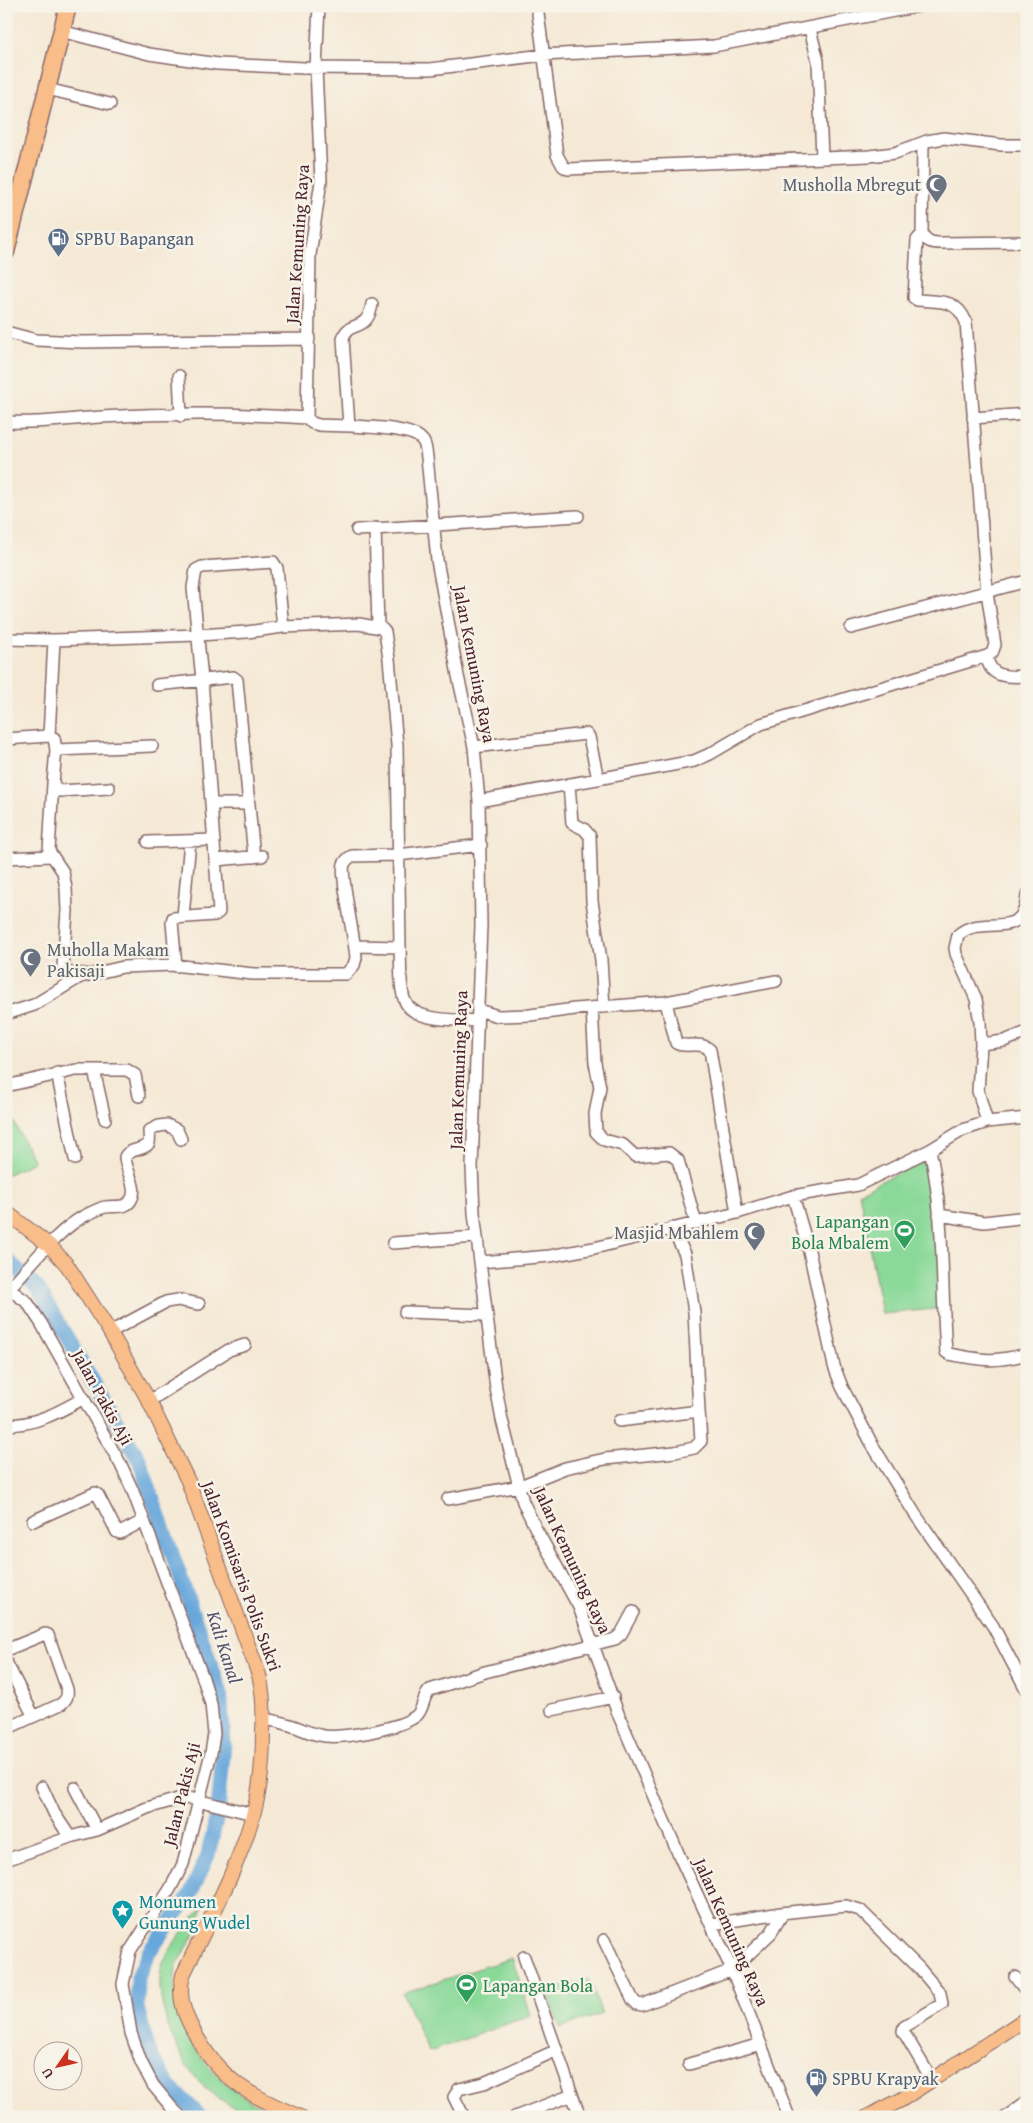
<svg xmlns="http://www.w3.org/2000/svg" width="1033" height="2123" font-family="'Gentium Book Plus',serif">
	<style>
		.green { fill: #8ad999; stroke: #6a7c62 }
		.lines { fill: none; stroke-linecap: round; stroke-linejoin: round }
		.river { stroke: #68a7db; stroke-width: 15 }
		.minor-casing { stroke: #866666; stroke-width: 14 }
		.major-casing { stroke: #866666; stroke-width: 16 }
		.highway-casing { stroke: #866666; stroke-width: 19 }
		.minor { stroke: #fff; stroke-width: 11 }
		.major { stroke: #f8bd89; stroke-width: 14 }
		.highway { stroke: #f8bd89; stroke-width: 16 }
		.labels { text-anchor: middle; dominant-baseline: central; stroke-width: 5; stroke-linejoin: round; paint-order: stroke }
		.worship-label { font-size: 18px; fill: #5b616d; stroke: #f7f3e8; text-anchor: end }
		.service-label { font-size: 18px; fill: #4e5e75; stroke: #f7f3e8; text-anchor: start }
		.street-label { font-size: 18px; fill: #4a1f2b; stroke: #f7f3e8 }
		.leisure-label { font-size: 18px; fill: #27864d; stroke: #f7f3e8; text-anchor: end }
		.culture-label { font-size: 18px; fill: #0d838f; stroke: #f7f3e8; text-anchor: start }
		.water-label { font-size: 19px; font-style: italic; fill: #544f69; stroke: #f7f3e8 }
	</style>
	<rect width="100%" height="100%" fill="#f7f3e8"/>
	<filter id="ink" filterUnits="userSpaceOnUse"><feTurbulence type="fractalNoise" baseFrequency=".02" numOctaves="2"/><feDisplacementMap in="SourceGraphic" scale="10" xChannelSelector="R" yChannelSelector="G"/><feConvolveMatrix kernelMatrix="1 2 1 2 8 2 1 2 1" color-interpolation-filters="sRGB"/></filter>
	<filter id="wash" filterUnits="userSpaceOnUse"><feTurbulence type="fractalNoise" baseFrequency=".0096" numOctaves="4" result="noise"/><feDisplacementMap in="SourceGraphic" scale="20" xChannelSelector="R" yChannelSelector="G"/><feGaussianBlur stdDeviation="1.12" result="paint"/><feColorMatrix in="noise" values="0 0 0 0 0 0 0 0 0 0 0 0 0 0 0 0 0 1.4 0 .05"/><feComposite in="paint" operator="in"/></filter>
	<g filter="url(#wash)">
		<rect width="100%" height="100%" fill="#f5e9d5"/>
		<!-- green -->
		<path class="green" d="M12,1118L34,1162L6,1175V1120Z
			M931,1157L945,1308L882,1314L859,1192Z
			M203,1906C200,1917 197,1929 192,1939C187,1949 178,1959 176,1969C173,1983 176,1994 179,2007C191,2062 232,2096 282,2117C273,2117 260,2119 251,2116C238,2112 207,2091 197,2080C176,2056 151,1994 163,1963C171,1943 190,1922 203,1906Z
			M512,1958L531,2015L429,2052L402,1993Z
			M589,1979L602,2014L560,2028L548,1991Z"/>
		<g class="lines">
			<!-- river -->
			<path class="river" d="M6,1259L37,1287L139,1459L220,1691L224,1744L218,1811L208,1855L190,1895L149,1952L138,1977L137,2008L149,2052L170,2087L201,2117"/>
		</g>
	</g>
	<g filter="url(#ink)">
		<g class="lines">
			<defs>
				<path id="minor" d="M319,6L316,68L321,181L310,255L307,418L312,423L319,425C339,426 409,425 421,439C426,443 426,451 427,457L437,560L458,676L474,747L479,801L481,925L472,1167L474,1213L480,1262L496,1388L502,1420L523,1502L536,1529L579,1607L619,1716L678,1853L732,1970L789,2117
					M537,6L557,155L563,166L568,169L869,156L895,153L927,141L944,138L1001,145H1027
					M810,29L818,61L822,158
					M61,31L149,54L218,64L305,68L430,69L543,55L714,46L920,6
					M47,89L110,104
					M923,144L922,234C927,242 932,243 941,243L1027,242
					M6,332L36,340L82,342L309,339
					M179,376L181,416
					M973,418L1027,414
					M6,422C38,424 69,419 101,417C169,413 239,413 307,418
					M349,426L343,339C347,319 367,335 372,304
					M375,528L378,626
					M357,530L578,516
					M851,628L1027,581
					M6,639L54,640L198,635L247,632L283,627L359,624L381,628L385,632L389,659L397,745L400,947
					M987,656C989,679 1010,677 1027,676
					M157,685L233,677L237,680L254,857
					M49,736L54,640
					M6,739L49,736L54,738L56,750L53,783L54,787L60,791L109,788
					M474,747L586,734L589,737L598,779
					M56,750L152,746
					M53,783L49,851L63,872L66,888L67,911L63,967L68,973L85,974
					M569,784L572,823L584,829L590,836L592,901L601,960L604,1007
					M479,801L694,761L710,754L761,724L987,656L992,653L995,645L987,592L966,322C956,298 940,302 917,300L914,298L917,240L922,234
					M212,804H249
					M148,842L214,840
					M6,858L50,856
					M216,860L262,856
					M183,916L190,841
					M355,946L400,947C401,962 399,988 405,1001C414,1023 458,1019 477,1021
					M176,966L172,922L173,918L215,915L219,912L202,680L193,588L196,570L202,567L273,562L277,568L283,627
					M666,1002L676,1043C686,1049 701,1040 710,1050L737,1213
					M592,1008L595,1063L600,1087L595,1114L596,1132L604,1140L623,1145L635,1156L669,1153L678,1160L696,1223
					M478,1010L498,1016L530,1015L575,1009L666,1002L776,981
					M6,1014L34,1005L80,977L123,967L173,965L253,974H346L354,965L356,958C355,940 340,875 344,864C346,860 348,858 352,856L398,855L481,845
					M981,1044L1004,1041L1027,1032
					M94,1070L105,1119
					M57,1073L75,1159
					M6,1086L76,1070H127L135,1075L139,1096
					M987,1122L978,1091L981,1044L980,1022L976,999L956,954L955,948L958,935C980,913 1026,943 1027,895
					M930,1150C945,1217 941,1285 946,1352L949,1354C981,1360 994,1363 1027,1354
					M793,1196L809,1251L834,1366L842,1387L873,1446L915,1514L993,1626L1027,1691
					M939,1215L984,1222L1027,1217
					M672,1228L685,1254L694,1312L699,1411
					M393,1243L477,1237
					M480,1262L550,1256L594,1248L737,1213L793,1196L858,1185L930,1150L963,1130L987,1122L1027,1118
					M6,1287L27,1302L41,1323L121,1465L132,1489L203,1678L211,1704L214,1734L211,1753L183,1864L170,1889L130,1951L123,1984L131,2033L141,2062L153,2085L172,2108L181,2117
					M6,1292C29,1267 59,1227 90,1213C95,1211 100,1208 105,1207C115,1205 127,1210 132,1198C138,1187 125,1169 125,1157C129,1148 144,1151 149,1143C150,1140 149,1134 149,1131L159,1126L167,1125L177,1130L181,1139
					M405,1312L487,1315
					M110,1332L166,1302L178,1300L199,1304
					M149,1401L229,1350L245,1345
					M6,1425C36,1425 59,1412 84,1398
					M448,1499L520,1486L565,1468L605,1459L675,1452L694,1448L701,1441L699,1411L619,1421
					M33,1521L95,1493L98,1495L117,1532L120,1533L143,1521
					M6,1650L45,1634L48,1635L67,1689C68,1696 67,1699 61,1704L6,1729
					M6,1662L33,1715
					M552,1710L613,1697
					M264,1719C272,1720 281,1722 290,1725C300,1728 309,1733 319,1735C339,1740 399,1729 416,1716C424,1710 422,1697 430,1690L485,1672L615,1639L621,1634L633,1612
					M42,1787L54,1813L70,1837
					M75,1788L97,1830
					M6,1860L70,1837L97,1830L147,1808L178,1799L189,1798L253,1814
					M712,1924L781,1913L846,1906L860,1910L919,1968L940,1993L942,2004L904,2027L903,2031L932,2080
					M604,1940L633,2000L637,2004L642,2005L732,1970L771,1933L783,1913
					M524,1957L580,2117
					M1015,1977L1027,1992
					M689,2064L761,2044
					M464,2117L454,2097L459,2089L484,2083L555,2051
					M515,2117L572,2095
					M1006,2117L1027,2101"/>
				<path id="major" d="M6,1212L49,1245L67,1265L110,1332L149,1401L188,1481L259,1675C264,1694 264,1712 263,1732C263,1759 261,1788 253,1815C237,1871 208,1922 183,1975C178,1995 183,2012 193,2030C219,2081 250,2095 300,2117
					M867,2117L901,2100L1027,2018"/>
				<path id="highway" d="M6,252L68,6"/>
			</defs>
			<!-- minor casing -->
			<use href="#minor" class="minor-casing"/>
			<!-- major casing -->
			<use href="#major" class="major-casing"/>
			<!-- highway casing -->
			<use href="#highway" class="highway-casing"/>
			<!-- minor -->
			<use href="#minor" class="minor"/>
			<!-- major -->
			<use href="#major" class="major"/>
			<!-- highway -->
			<use href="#highway" class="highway"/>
		</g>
	</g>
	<!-- icons -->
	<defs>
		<symbol id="mosque-pin" viewBox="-11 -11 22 30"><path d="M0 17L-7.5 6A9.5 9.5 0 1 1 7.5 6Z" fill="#6b7280" stroke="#f7f3e8"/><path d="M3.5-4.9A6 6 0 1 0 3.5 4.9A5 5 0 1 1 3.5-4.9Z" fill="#fff"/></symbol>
		<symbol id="fuel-pin" viewBox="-11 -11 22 30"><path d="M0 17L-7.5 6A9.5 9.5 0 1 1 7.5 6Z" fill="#5c6f8a" stroke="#f7f3e8"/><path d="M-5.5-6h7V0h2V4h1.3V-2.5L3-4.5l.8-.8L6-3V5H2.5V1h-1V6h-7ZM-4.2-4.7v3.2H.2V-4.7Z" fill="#fff"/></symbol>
		<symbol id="stadium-pin" viewBox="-11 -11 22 30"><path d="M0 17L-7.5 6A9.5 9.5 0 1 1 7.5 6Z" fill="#2e9e5b" stroke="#f7f3e8"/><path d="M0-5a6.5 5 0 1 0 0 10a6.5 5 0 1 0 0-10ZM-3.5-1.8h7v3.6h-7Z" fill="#fff"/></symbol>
		<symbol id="sight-pin" viewBox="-11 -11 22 30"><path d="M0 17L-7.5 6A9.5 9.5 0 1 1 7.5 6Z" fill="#0f9aa8" stroke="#f7f3e8"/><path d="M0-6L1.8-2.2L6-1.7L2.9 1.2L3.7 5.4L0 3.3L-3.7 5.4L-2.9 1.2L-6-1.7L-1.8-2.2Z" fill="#fff"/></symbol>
	</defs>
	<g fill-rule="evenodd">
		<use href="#mosque-pin" x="924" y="172" width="25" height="34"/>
		<use href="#fuel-pin" x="46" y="226" width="25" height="34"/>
		<use href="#mosque-pin" x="18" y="946" width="25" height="34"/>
		<use href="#stadium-pin" x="892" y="1218" width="25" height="34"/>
		<use href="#mosque-pin" x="742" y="1220" width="25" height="34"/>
		<use href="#sight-pin" x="110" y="1898" width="25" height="34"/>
		<use href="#stadium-pin" x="454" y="1972" width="25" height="34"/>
		<use href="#fuel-pin" x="804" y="2066" width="25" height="34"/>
	</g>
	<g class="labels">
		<!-- worship labels -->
		<g class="worship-label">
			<text x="921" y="184">Musholla Mbregut</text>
			<text x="47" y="949" text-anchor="start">Muholla Makam<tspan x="47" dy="21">Pakisaji</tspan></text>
			<text x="739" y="1232">Masjid Mbahlem</text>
		</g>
		<!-- service labels -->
		<g class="service-label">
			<text x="75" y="238">SPBU Bapangan</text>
			<text x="832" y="2078">SPBU Krapyak</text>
		</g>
		<!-- street labels -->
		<g class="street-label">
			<text transform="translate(297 244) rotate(-86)">Jalan Kemuning Raya</text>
			<text transform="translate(475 664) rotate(79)">Jalan Kemuning Raya</text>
			<text transform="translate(458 1070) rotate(-88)">Jalan Kemuning Raya</text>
			<text transform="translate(103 1397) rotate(61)">Jalan Pakis Aji</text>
			<text transform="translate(573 1560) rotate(65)">Jalan Kemuning Raya</text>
			<text transform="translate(242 1576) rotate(70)">Jalan Komisaris Polis Sukri</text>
			<text transform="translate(181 1794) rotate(-76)">Jalan Pakis Aji</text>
			<text transform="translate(732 1932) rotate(66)">Jalan Kemuning Raya</text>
		</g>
		<!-- leisure labels -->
		<g class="leisure-label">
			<text x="889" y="1221">Lapangan<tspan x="889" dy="21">Bola Mbalem</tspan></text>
			<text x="483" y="1985" text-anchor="start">Lapangan Bola</text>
		</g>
		<!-- culture labels -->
		<g class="culture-label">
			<text x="139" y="1901">Monumen<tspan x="139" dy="21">Gunung Wudel</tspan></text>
		</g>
		<!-- water labels -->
		<g class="water-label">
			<text transform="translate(225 1647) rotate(72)">Kali Kanal</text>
		</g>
	</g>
	<!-- margin -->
	<rect width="1033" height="2123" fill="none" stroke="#f7f3e8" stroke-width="25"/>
	<!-- north arrow -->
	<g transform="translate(58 2066) rotate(236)"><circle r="24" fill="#f7f3e8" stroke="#b29e9c"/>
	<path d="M0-4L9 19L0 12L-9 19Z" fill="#c8321e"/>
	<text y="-8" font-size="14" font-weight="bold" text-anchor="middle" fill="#4a1f2b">U</text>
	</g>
</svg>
